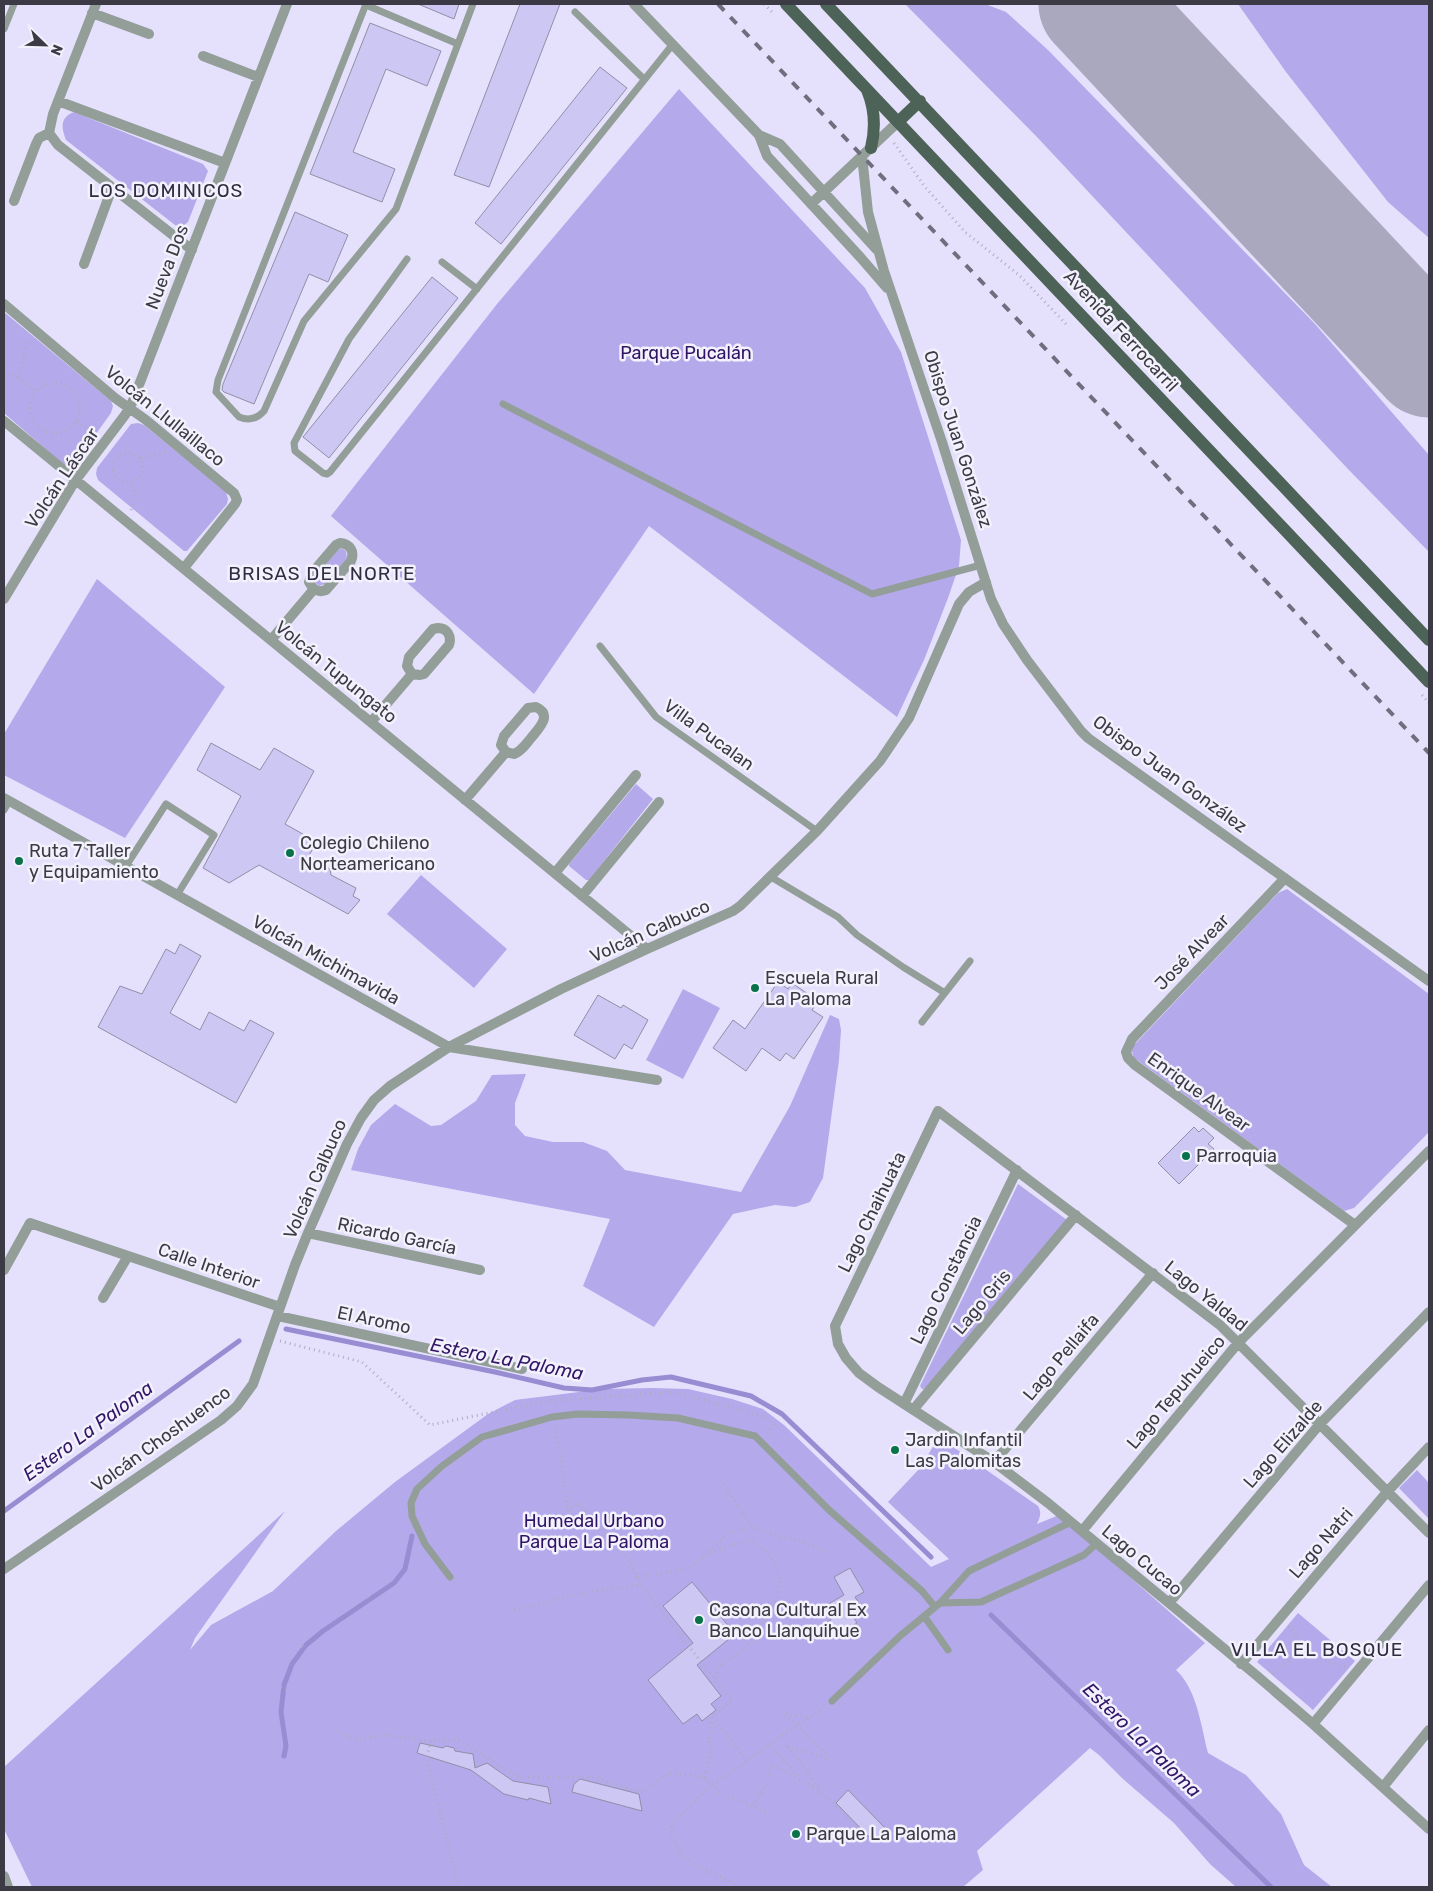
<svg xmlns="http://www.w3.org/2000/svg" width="1433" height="1891" font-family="Rubik,sans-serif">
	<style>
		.green { fill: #b4a9ea }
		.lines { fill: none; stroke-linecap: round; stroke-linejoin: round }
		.stream { stroke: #988cd2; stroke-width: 5 }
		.taxiway { stroke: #aaa8be; stroke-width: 46 }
		.runway { stroke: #aaa8be; stroke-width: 115 }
		.building { fill: #cdc7f3; stroke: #918ea7 }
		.path { stroke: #afacc3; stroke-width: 3; stroke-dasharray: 1 4; stroke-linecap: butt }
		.service { stroke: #929e97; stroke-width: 7 }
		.minor { stroke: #929e97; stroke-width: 10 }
		.primary { stroke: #4e6357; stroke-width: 12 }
		.rail { stroke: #706e7e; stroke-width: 4; stroke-dasharray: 9 9; stroke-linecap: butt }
		.poi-dot { fill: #09724a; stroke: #f2f1fc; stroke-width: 2 }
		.labels { text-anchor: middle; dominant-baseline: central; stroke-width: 5; stroke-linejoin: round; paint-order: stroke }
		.street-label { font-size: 18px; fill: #3c3b45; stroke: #f2f1fc }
		.park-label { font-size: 18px; fill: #2f1365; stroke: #f2f1fc }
		.poi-label { font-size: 18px; fill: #3c3b45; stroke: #f2f1fc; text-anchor: start }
		.neighbourhood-label { font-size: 19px; letter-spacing: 1px; fill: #302c41; stroke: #f2f1fc }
		.water-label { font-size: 19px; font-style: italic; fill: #311567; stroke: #f2f1fc }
	</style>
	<rect width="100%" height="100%" fill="#e5e1fd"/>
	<!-- green -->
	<path class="green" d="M905,4H985L1006,12L1048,50L1315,324L1429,455V552L1347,468L1037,137Z
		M1238,4H1429V238L1388,202L1286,72Z
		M679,89L865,288L901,352L961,540L959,566L948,598L924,660L897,717L649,526L534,694L331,516L497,304Z
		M74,112L203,164L208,171L188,222L182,227L175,225L66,140C61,128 60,117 74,112Z
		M4,312L111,401L113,406L111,413L75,463L70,466L64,465L4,413Z
		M138,423L144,425L226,492L228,499L227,504L187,551H184L98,480L96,474L97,468L131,424Z
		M339,549H343L346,551L347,558L325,584L319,586L314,581L316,576Z
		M97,579L225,687L125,838L4,775V734Z
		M636,784L653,799L589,880H586L569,866V864Z
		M421,875L507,949L474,988L387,914Z
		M1287,889L1429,994V1132L1354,1208L1344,1211L1133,1057L1132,1051L1134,1045L1278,893Z
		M683,989L720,1008L683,1079L646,1060Z
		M830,1015L839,1019L841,1030L839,1060L823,1178L810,1202L795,1207L775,1205L733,1214L654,1327L583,1286L610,1219L351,1170L358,1149L371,1125L395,1104L431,1126L441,1125L476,1101L492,1075L526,1074L515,1103V1125L525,1136L553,1142H583L607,1151L625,1170L741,1192L790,1106Z
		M1018,1184L1067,1220L925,1389H922L920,1386Z
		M652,1388L688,1389L732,1399L763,1409L784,1425L931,1567L949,1559L888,1502L920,1468L939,1437L1038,1506C1042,1513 1040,1517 1037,1524L1059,1515L1205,1643L1176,1670C1197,1689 1201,1726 1208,1753L1246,1775L1281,1814L1304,1865L1332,1887H1236L1210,1864L1174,1823L1123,1779L1099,1755L1090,1748L977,1851L983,1870L963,1887H32L4,1829V1767L285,1511L195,1638L190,1650L211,1625L273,1591L336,1531L395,1482L488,1414L515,1400L603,1389Z
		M1417,1470L1429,1483V1519L1399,1488Z
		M1298,1613L1355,1661L1313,1710L1257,1662Z"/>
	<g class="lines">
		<!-- stream -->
		<path class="stream" d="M286,1329L495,1372L564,1388L592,1390L642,1380L671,1377L751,1396L782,1414L931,1557
			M4,1511L239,1341
			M991,1615L1271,1887
			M284,1756L286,1746L281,1712L284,1685L292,1664L306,1645L323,1631L394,1583L405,1569L412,1536"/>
		<!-- taxiway -->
		<path class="taxiway" d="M1120,29L1146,4"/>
		<!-- runway -->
		<path class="runway" d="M1096,4L1429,360"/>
	</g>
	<!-- building -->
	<path class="building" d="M418,4H459L454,19Z
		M520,4H560L489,187L454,175Z
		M370,23L441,51L427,86L386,69L353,152L395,169L382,202L310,174Z
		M600,67L627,88L501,244L475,223Z
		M295,212L348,235L328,282L309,274L254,404L224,392L222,390L223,384Z
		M432,277L458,298L329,458L303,437Z
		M211,743L260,770L274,748L314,771L285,824L317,842L308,857L330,869L331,875L356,888L353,896L360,900L348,914L259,865L229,883L203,868L241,796L197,770Z
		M180,944L201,956L170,1013L200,1030L209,1012L244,1031L250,1020L274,1033L236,1103L98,1027L120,986L142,994L166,949L175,954Z
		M778,982L788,989L792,983L818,1001L812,1010L823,1017L794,1059L786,1053L780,1061L762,1048L746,1071L713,1048L733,1020L745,1029Z
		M598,995L621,1008L623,1005L648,1020L632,1049L624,1044L615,1059L574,1035Z
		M1194,1127L1199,1132L1203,1128L1214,1138L1208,1144L1214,1149L1179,1184L1158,1163Z
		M850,1568L864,1592L855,1597L861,1607L851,1613L857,1623L831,1638L822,1625L831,1620L828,1614L834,1611L830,1603L844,1595L834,1577Z
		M692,1582L735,1634L697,1665L721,1696L711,1704L716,1710L702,1721L697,1714L683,1724L648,1680L693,1643L663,1606Z
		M420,1743L443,1748L446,1746L454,1748L455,1751L473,1754L475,1768L487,1763L513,1781L548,1787L551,1804L529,1798L528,1800L504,1794L471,1770L417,1753Z
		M580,1779L639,1794L642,1811L572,1792L574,1784Z
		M848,1790L886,1829L873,1841L836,1803Z"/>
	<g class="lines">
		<!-- path -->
		<path class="path" d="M764,4L774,14
			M894,143L925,187L965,232L1019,275L1066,324
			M4,372L19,378L36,392
			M19,378L27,339
			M30 408a25 25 0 1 1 50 0a25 25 0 1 1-50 0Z
			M76,422L99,431
			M113 468a15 15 0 1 1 30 0a15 15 0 1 1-30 0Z
			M140,458L166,452
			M131,510L135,496L131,483
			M1422,695L1429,703
			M280,1341L362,1362L430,1425L548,1401L674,1392L766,1417L774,1425L768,1433
			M555,1427L561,1457L568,1511L578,1502L630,1561L641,1585L716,1681
			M723,1484L752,1527
			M636,1577L665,1573L690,1567L706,1555L727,1534L753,1527L777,1536L802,1541L827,1552
			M368,1597L371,1603
			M514,1610L587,1592L641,1585
			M1289,1626C1302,1646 1321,1661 1345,1667
			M302,1646L306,1650
			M1272,1673L1291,1658L1300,1641
			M281,1687L290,1691
			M712,1717L747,1761
			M337,1731L356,1740L384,1735L431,1741L458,1739L517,1777H595L630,1789L643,1791L669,1773L704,1777L720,1793L766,1812
			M431,1741L426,1759L459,1887
			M770,1745L800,1778
			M704,1777L708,1766L710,1751L709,1736L712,1717L732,1700L716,1682L717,1668C726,1661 737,1655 746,1648C752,1643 757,1633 762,1626C784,1592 790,1564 751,1541L732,1545L706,1555
			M813,1788L834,1803L867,1837
			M753,1806L767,1784L772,1766C789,1769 801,1786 818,1787L809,1773L788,1747L826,1758L825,1753L784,1713L809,1718
			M606,1887L610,1886L617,1887
			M659,1887L664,1886L671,1887
			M738,1887C725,1876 707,1873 693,1864C680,1854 667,1838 673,1822L712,1785L824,1707"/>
		<!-- service -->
		<path class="service" d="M366,4L218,380L216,392L239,417C249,421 257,419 264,411L304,321L396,209L473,4
			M366,5L458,44
			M575,12L644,79
			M4,29L14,4
			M407,259L349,339L294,443L295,451L323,473L327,474L330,472L673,44
			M442,262L477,289
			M503,404L872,594L981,565
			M600,646L656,717L817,831
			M4,810L9,801
			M126,866L166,804L214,835L177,895
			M771,877L838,917L857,935L903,967L945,993
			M922,1022L970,961
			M450,1577L425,1544L412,1516L411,1503L417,1489L442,1466L482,1437L552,1417L578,1414L629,1415L678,1418L755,1436L829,1510L922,1591L935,1607
			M940,1603L981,1602L1084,1555L1097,1543
			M924,1616L948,1650
			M832,1701L900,1636L940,1603L969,1571L1071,1522"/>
		<!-- minor -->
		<path class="minor" d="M96,4L53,114L49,133L58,145L192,250
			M634,4L759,135L780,144L876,249
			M92,13L149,34
			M203,56L258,77
			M58,101L225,163
			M759,135L767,156L861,258L887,288
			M862,156L868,212L884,271L942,442L991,599L1003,624L1027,660L1081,731L1088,738L1429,981
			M14,201L36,144L39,138L49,133
			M811,204L899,121
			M84,264L112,188
			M4,304L115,398L146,420L234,493L237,500L235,504L184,568
			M4,421L647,949
			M340,543C350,544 355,551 351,561L326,590C318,593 313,590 309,582L312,573L336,545Z
			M4,599L75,481L125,415L132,403L287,4
			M438,628C447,628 452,636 449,645L424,674L420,675L412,674L407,666L409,657L433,629Z
			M271,640L314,589
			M536,707C553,715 539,728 531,738C526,744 522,751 514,754L506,752L501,745L504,736L528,708Z
			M371,722L412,674
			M4,798L449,1047L657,1080
			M465,800L506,752
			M555,873L636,775
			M1285,878L1132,1039L1126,1052L1128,1058L1135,1065L1355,1225
			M582,896L659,802
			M308,1233L480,1270
			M4,1270L30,1223L280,1307
			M103,1298L128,1256
			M278,1316L522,1369
			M904,1404L1017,1170
			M913,1410L1076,1215
			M994,1462L1153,1273
			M1082,1531L1238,1343L1429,1151
			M1429,1533L1220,1325L938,1111L835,1326L838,1344L846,1358L859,1373L878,1387L994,1462L1048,1503L1256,1675L1313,1724L1429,1829
			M4,1569L221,1420L237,1406L253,1384L295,1265L308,1233L347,1144L361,1118L374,1100L390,1086L449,1047L561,989L647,949L733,911L740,906L817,831L880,761L909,718L959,604L969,592L986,582
			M1169,1603L1319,1425L1429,1312
			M1241,1664L1387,1492L1429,1447
			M1313,1724L1429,1585
			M1383,1787L1429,1730
			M4,1876L8,1887"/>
		<!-- primary -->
		<path class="primary" d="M786,4L1429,682
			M826,4L1429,640
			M867,90C875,109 876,127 871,148
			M899,121L920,101"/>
		<!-- rail -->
		<path class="rail" d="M718,4L1429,753"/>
	</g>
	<!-- markers -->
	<g class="poi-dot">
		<circle cx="290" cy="853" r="5"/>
		<circle cx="19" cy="861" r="5"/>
		<circle cx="755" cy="988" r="5"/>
		<circle cx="1186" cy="1156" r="5"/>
		<circle cx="895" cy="1450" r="5"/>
		<circle cx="699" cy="1620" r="5"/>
		<circle cx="796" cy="1834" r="5"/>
	</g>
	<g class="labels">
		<!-- street labels -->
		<g class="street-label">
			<text transform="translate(167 267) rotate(-69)">Nueva Dos</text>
			<text transform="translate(1121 331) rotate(47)">Avenida Ferrocarril</text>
			<text transform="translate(165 416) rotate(39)">Volcán Llullaillaco</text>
			<text transform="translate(958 439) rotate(72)">Obispo Juan González</text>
			<text transform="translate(62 478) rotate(-56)">Volcán Láscar</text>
			<text transform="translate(336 672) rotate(39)">Volcán Tupungato</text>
			<text transform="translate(709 735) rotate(36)">Villa Pucalan</text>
			<text transform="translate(1170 774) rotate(36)">Obispo Juan González</text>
			<text transform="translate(650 931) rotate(-24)">Volcán Calbuco</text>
			<text transform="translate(1192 952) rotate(-46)">José Alvear</text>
			<text transform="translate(326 960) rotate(29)">Volcán Michimavida</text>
			<text transform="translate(1199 1092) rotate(36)">Enrique Alvear</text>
			<text transform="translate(315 1179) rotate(-66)">Volcán Calbuco</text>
			<text transform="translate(872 1212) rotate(-64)">Lago Chaihuata</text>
			<text transform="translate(397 1236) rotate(12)">Ricardo García</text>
			<text transform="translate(209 1266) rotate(19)">Calle Interior</text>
			<text transform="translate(946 1280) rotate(-64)">Lago Constancia</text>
			<text transform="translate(1206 1296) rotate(39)">Lago Yaldad</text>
			<text transform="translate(982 1302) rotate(-50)">Lago Gris</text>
			<text transform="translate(374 1320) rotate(12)">El Aromo</text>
			<text transform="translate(1061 1357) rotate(-50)">Lago Pellaifa</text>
			<text transform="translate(1176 1392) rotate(-50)">Lago Tepuhueico</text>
			<text transform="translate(161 1439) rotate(-36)">Volcán Choshuenco</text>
			<text transform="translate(1283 1444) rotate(-49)">Lago Elizalde</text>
			<text transform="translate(1321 1543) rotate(-49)">Lago Natri</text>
			<text transform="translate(1142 1560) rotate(40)">Lago Cucao</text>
		</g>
		<!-- park labels -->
		<g class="park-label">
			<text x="686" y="353">Parque Pucalán</text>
			<text x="594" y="1521">Humedal Urbano<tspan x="594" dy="21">Parque La Paloma</tspan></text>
		</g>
		<!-- poi labels -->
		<g class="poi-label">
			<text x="300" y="843">Colegio Chileno<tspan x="300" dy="21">Norteamericano</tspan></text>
			<text x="29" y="851">Ruta 7 Taller<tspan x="29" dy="21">y Equipamiento</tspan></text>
			<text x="765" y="978">Escuela Rural<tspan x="765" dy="21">La Paloma</tspan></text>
			<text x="1196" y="1156">Parroquia</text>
			<text x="905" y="1440">Jardin Infantil<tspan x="905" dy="21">Las Palomitas</tspan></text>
			<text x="709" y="1610">Casona Cultural Ex<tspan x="709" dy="21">Banco Llanquihue</tspan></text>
			<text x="806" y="1834">Parque La Paloma</text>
		</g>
		<!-- neighbourhood labels -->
		<g class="neighbourhood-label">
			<text x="166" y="190">LOS DOMINICOS</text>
			<text x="322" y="573">BRISAS DEL NORTE</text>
			<text x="1317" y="1649">VILLA EL BOSQUE</text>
		</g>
		<!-- water labels -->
		<g class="water-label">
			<text transform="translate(507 1359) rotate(11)">Estero La Paloma</text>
			<text transform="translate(88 1431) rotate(-36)">Estero La Paloma</text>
			<text transform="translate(1142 1740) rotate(44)">Estero La Paloma</text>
		</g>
	</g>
	<!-- border -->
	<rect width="1433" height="1891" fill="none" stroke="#3c3b45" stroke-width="10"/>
	<!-- north arrow -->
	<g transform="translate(45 45) rotate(113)" stroke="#f2f1fc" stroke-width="4" paint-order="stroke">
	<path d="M0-4L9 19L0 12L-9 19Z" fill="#3c3b45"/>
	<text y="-8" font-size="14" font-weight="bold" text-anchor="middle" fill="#3c3b45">N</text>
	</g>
</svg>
